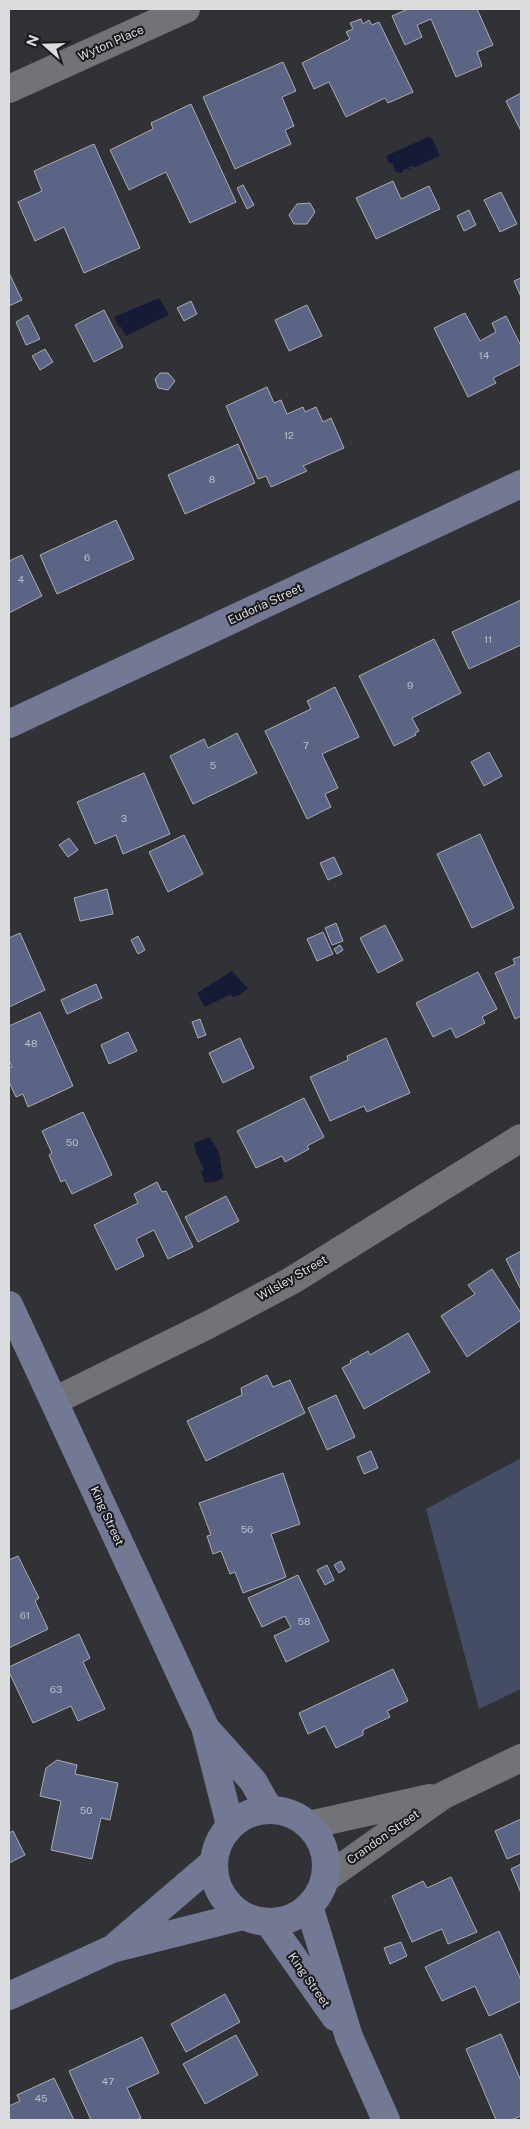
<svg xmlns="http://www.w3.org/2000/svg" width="530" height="2129" font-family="'Public Sans',sans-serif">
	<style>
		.green { fill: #454c66 }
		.water { fill: #151a36 }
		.building { fill: #5b6485; stroke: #abacb1 }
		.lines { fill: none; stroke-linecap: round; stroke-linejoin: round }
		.street { stroke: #727377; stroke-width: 28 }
		.secondary { stroke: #737894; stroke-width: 28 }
		.labels { text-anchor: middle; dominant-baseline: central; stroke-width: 4; stroke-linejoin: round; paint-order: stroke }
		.number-label { font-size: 10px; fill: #bbbec8 }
		.street-label { font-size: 12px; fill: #dbdcde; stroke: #1a1a1c }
	</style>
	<rect width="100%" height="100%" fill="#313236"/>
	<!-- green -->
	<path class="green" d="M521,1458V1689L479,1709L426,1509Z"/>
	<!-- water -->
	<path class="water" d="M428,137L432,138L440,156L415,167L409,166L410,169H405L401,173L395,172L393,164L389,163L386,156Z
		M159,298L169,315L126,336L121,327L118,326L114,317Z
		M232,971L248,989L237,996L232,997L231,994L205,1007L197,993Z
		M210,1137L219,1153L223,1178L215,1182L205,1183L201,1172L204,1169L196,1153L194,1143Z"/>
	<!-- building -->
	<path class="building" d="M408,9H477L493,45L477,52L482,66L456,77L431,19L417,25L422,37L405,45L392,16Z
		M361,19L363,24L369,20L372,25L379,22L413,92L388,103L385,98L346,117L329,82L314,89L302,63L350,39L346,32L353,29L350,23Z
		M283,62L296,91L282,97L294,126L285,130L291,144L235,169L203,97Z
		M521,93V131L506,101Z
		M191,104L236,202L190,223L166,172L129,190L110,150L153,129L151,123Z
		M94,144L140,248L84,273L64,227L35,241L18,202L42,191L34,171Z
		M393,181L401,199L429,186L440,209L376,239L356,198Z
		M243,185L254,205L247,209L237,188Z
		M501,192L517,224L500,232L484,200Z
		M310,203L315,212L307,224H294L289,215L297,204Z
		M469,210L476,225L464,231L457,216Z
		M9,273L22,300L9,306Z
		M521,278V297L514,281Z
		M191,301L197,314L184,321L177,308Z
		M307,305L322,336L289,351L275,320Z
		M104,310L123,347L94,362L75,325Z
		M465,313L480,341L496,332L492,323L506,316L521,346V364L493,378L496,383L468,397L434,328Z
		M28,315L40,339L26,345L16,322Z
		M45,349L53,362L40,370L32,356Z
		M160,373H168L175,381L168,390L158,388L155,379Z
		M267,387L274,403L281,400L287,414L303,407L305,412L316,407L323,422L331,418L344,448L303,466L307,471L271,487L266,476L258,479L226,406Z
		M238,444L255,483L185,514L168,475Z
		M116,520L134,559L57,594L40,555Z
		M22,555L42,596L9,613V561Z
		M521,600V645L469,669L452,632Z
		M434,639L461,693L412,718L419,731L415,733L416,735L394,746L359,676Z
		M335,687L359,737L322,754L338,788L325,794L331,807L307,819L265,731L311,709L307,701Z
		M237,733L257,773L193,804L170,756L204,739L208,748Z
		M489,752L502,776L484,786L471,762Z
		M144,773L170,834L123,854L116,835L95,844L77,802Z
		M480,834L514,908L472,928L437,854Z
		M184,835L203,874L168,892L149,852Z
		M69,838L78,850L68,857L59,845Z
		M334,857L342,874L328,880L320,863Z
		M107,889L113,914L80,921L74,898Z
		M336,923L343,941L332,945L325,928Z
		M385,925L403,960L378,973L360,938Z
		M323,932L333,954L317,961L307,939Z
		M20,933L45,990L9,1007V938Z
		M138,936L145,950L138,954L131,940Z
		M340,945L343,950L337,954L334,949Z
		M521,956V1016L515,1019L495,973L515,964L513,959Z
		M478,972L497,1009L482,1017L485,1023L456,1038L451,1028L433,1037L416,1003Z
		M96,984L102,998L67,1014L61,1000Z
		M40,1012L73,1086L28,1107L23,1094L16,1097L9,1082V1068L12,1067L9,1060V1026Z
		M200,1019L206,1035L198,1038L192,1022Z
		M128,1032L137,1051L109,1064L101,1045Z
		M240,1038L254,1068L223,1083L209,1053Z
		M386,1038L410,1093L367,1112L364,1106L330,1121L310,1077L348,1060L347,1056Z
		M304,1098L324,1137L307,1146L309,1149L285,1162L282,1156L256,1168L237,1131Z
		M83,1112L112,1175L72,1194L65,1180L61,1182L49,1155L52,1153L42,1131Z
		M157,1182L162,1192L166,1191L193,1247L168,1259L154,1230L136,1239L144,1256L116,1270L94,1225L138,1203L134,1194Z
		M226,1196L239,1221L198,1242L185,1217Z
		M521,1251V1290L506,1259Z
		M492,1269L521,1313V1320L467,1357L441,1316L475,1294L468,1285Z
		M408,1333L430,1372L364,1409L342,1368L351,1363L350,1361L368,1351L370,1355Z
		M267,1375L273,1387L290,1380L305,1413L206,1461L187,1421L242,1395L241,1388Z
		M336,1395L355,1437L327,1450L308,1408Z
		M371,1451L378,1468L364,1474L357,1457Z
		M283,1473L300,1524L271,1534L286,1577L243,1593L235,1572L230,1574L221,1551L213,1554L207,1536L211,1535L199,1503Z
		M18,1556L39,1598L35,1601L48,1629L9,1648V1560Z
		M341,1561L345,1569L339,1573L334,1565Z
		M327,1565L334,1580L325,1585L317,1570Z
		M298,1575L329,1641L286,1662L274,1636L291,1628L285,1616L262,1627L248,1598Z
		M79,1634L90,1658L83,1662L105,1709L78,1721L71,1706L33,1723L9,1672V1667Z
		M393,1669L408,1701L387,1711L390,1717L363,1730V1735L336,1748L325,1726L308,1734L299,1713Z
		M57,1760L77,1765L75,1774L118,1783L110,1820L101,1818L92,1859L51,1850L61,1801L40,1796L46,1768Z
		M521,1819V1853L507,1859L495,1831Z
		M13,1831L25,1855L9,1863V1833Z
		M521,1864V1893L511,1869Z
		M451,1877L477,1932L448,1944L442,1929L412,1942L392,1896L423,1881L427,1888Z
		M499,1931L521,1980V2001L489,2016L475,1986L442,2001L425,1967Z
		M401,1942L407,1956L390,1964L384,1948Z
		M225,1994L240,2022L186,2052L171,2024Z
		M501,2034L521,2081V2116L511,2120H496L466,2049Z
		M236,2035L258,2075L205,2104L183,2064Z
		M142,2037L159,2073L127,2088L141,2118L135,2120H91L69,2071Z
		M54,2078L74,2120H9V2106L20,2101L17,2095Z"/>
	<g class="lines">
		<!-- street -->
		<path class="street" d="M9,89L186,9
			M54,1401L208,1325L291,1281L521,1138
			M309,1825L430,1798
			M325,1879L442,1796L521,1758"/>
		<!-- secondary -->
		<path class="secondary" d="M9,724L521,484
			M9,1305L205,1727L230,1825
			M209,1732L253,1781L269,1809
			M214 1866a56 56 0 1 1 112 0a56 56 0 1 1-112 0Z
			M309,1906L349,2037L386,2120
			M269,1923L335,2017
			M117,1945L214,1862
			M9,1996L112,1949L243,1916"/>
	</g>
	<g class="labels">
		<!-- number labels -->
		<g class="number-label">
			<text x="484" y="355">14</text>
			<text x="289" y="435">12</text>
			<text x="212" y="479">8</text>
			<text x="87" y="557">6</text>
			<text x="21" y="579">4</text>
			<text x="488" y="639">11</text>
			<text x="410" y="685">9</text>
			<text x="306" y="745">7</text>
			<text x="213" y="765">5</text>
			<text x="124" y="818">3</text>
			<text x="31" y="1043">48</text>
			<text x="72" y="1142">50</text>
			<text x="247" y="1529">56</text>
			<text x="25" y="1615">61</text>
			<text x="304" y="1621">58</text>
			<text x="56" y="1689">63</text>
			<text x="86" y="1810">50</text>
			<text x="108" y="2081">47</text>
			<text x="41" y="2098">45</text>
		</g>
		<!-- street labels -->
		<g class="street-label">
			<text transform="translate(111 43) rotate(-24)">Wyton Place</text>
			<text transform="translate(265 604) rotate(-25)">Eudoria Street</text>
			<text transform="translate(292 1278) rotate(-30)">Wilsley Street</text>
			<text transform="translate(107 1516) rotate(65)">King Street</text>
			<text transform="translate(383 1837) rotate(-35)">Crandon Street</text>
			<text transform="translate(309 1980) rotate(55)">King Street</text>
		</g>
	</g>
	<!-- border -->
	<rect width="530" height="2129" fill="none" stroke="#dbdcde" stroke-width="20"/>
	<!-- north arrow -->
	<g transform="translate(45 45) rotate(290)" stroke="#1a1a1c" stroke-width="4" paint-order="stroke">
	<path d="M0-4L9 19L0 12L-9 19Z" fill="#dbdcde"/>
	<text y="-8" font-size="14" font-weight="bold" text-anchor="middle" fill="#dbdcde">N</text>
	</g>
</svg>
